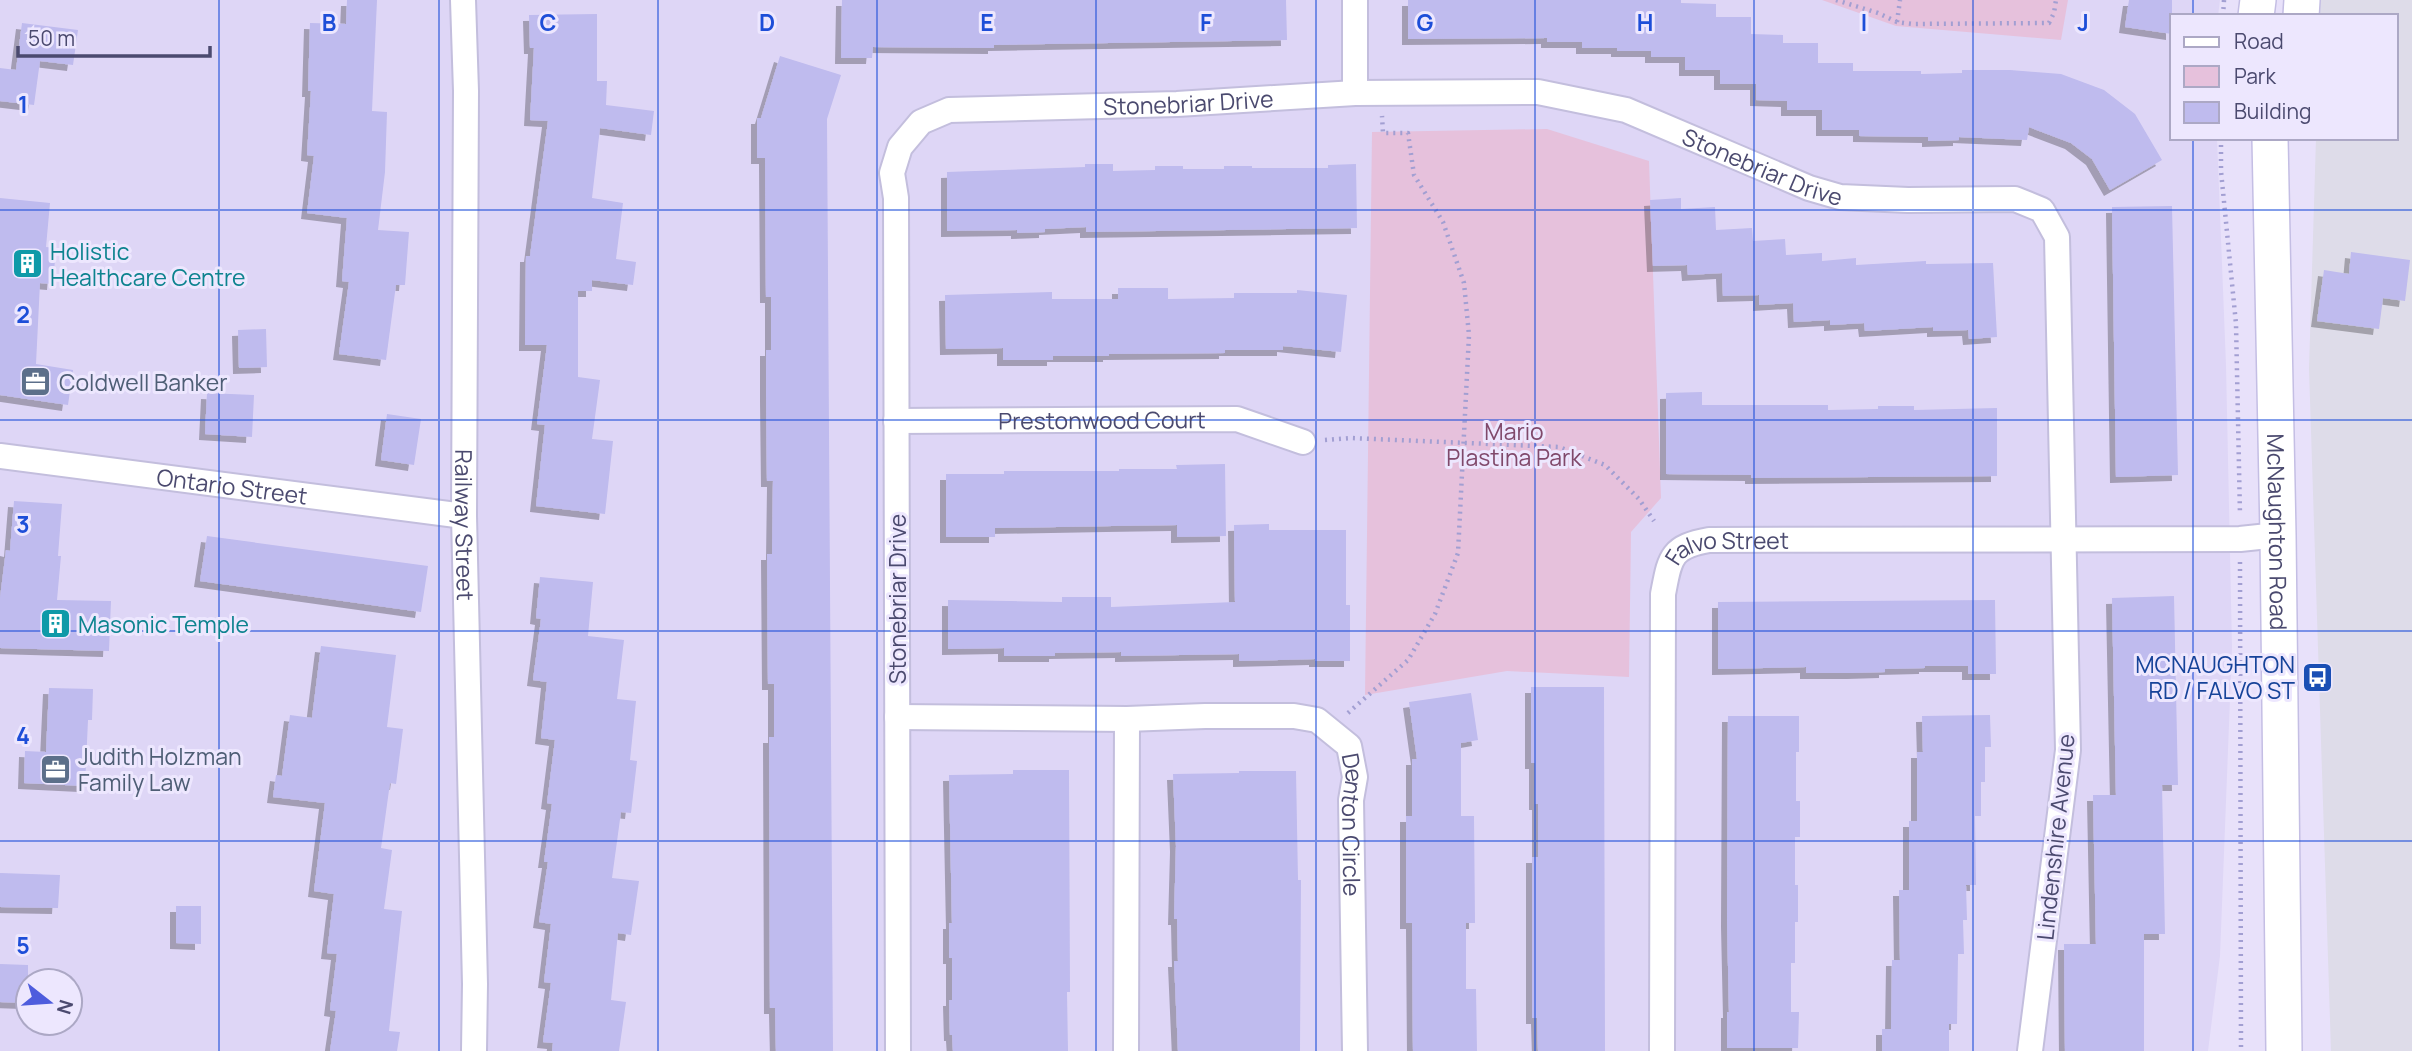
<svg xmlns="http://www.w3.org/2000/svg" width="2412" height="1051" font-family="Manrope,sans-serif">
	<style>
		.residential { fill: #ded6f6; fill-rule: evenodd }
		.industrial { fill: #dedce9 }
		.green { fill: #e6c1dc }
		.building { fill: #bfbbee; filter: url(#shadow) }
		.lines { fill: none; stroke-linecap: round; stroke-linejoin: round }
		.street-casing { stroke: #c3bedd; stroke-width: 28 }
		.secondary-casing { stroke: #c4bee4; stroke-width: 38 }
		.path { stroke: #a29fd2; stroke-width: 4.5; stroke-dasharray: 2 5; stroke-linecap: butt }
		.street { stroke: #fff; stroke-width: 24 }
		.secondary { stroke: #fff; stroke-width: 35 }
		.grid { fill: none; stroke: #1d4ed8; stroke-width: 2; stroke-opacity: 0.55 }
		.labels { text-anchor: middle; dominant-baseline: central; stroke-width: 6; stroke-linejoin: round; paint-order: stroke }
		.street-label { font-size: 23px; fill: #4b4a6f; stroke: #ede7fe }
		.culture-label { font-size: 23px; fill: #0d838f; stroke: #ede7fe; text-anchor: start }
		.service-label { font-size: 23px; fill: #4e5e75; stroke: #ede7fe; text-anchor: start }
		.park-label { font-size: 23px; fill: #80496b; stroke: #ede7fe }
		.transit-label { font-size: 23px; fill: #164399; stroke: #ede7fe; text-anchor: end }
		.grid-label { font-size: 23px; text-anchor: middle; font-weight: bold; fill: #1d4ed8; stroke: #ede7fe; stroke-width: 6; stroke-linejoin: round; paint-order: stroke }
	</style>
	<defs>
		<filter id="shadow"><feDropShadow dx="-6" dy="6" stdDeviation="0" flood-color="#0004"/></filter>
	</defs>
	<rect width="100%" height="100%" fill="#e8e1fa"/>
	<!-- residential -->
	<path class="residential" d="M0,0H2220L2218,16H2172V138H2217L2226,365L2232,647L2220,956L2208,1051H0ZM28,981H70V1023H28Z"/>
	<!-- industrial -->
	<path class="industrial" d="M2320,0H2412V1051H2331L2309,369L2316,138H2396V16H2319Z"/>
	<!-- green -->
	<path class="green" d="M1822,0H2068L2061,40L1896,26Z
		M1547,129L1649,161L1661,498L1631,532L1629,677L1507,671L1365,695L1372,132Z"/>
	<!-- building -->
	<path class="building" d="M347,0H377L372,111L387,112L385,172L378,230L409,232L405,285H396L386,360L339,354L349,282L342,281L347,218L307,213L314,156L307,155L311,91H308L310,23L346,24Z
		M842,0H1286L1287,40L994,45V48L873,47L872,58H841Z
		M1408,0H1681V3L1716,4V17H1751V34L1783,35V43H1818V63H1853V71H1921V74L1962,73V70H2010L2061,74L2104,90L2135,114L2162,160L2110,190L2092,159L2071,143L2029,127L2027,140L1959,137V140L1928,141V137L1859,136V130H1822V110H1787V101L1756,100V84H1720V70H1685V57H1651V51H1617V48H1582V42H1547V38L1408,39Z
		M2129,0H2172V34L2125,27Z
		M597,14V81H607L606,105L654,111L651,135L600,128L592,198L623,203L616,259L636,262L633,285L592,280V291H578V377L600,380L592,439L613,441L605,514L536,506L545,425L537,424L547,345H525L526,256H530L548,121L530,120L534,48H530L529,15Z
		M22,23L78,30L73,65L40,61L34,105L0,101V68L16,70Z
		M780,56L841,75L827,119L833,1051H776L775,1008H770L769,737H774V684H768L767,554H772L773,481H767L766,395V350H771V297H766L765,158H757V118H761Z
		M1085,164H1113V171L1155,170V166H1183V169H1224V166H1252V168H1328V165L1356,164L1357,228L1086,232V227L1045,229V232L1017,233V230L947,231V172L1085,167Z
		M0,198L50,203L46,247L56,248L53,284L40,283L36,364L73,370L68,405L0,395Z
		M1681,198V209L1715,207L1716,230L1752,228L1753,241L1785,239L1786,255L1822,253V261L1856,258V265L1926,261V264L1993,263L1997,337L1969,339L1968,330L1933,331V327L1865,331L1864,323L1830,325V320L1794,322L1793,303L1759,305V295L1723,296L1722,273L1688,275L1687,265L1653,266L1650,200Z
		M2172,206L2178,475L2116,477L2112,207Z
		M2351,252L2410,260L2405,301L2383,298L2379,329L2317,321L2324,270L2349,274Z
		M1118,288H1168V299L1234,298V293H1297V290L1347,295L1341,352L1283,346V350H1225V353L1109,354V356H1053V360H1003V348L946,349L945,295L1052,292V299H1118Z
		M266,329L267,367L239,368L238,330Z
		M1702,392V405H1828V410L1878,409V406H1914V410L1997,408V476L1751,478V475L1666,474V393Z
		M207,393L254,395L252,437L205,434Z
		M387,414L421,419L414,465L381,460Z
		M1225,464L1226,536L1177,537V525L1112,526L995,528V537H946V474H1004V471H1119V469H1177L1176,465Z
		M14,501L62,504L58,556H61L57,600L111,601L109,651L0,648V598L6,550L10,551Z
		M1269,524V530H1346V605H1350V661H1315V659L1239,661V654L1121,656V652L1055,653V656H1004V648L948,649V600L1062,602V597H1111V607L1235,602L1234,525Z
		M207,536L428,566L421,612L200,581Z
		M540,577L593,582L588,636L624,640L617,699L636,701L630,760L637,761L631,813L621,812L612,878L639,881L631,935L618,933L611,1000L626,1002L619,1051H552L553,1043L543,1042L551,983L544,982L551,924L539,922L548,862H544L552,804L547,803L555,740L541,738L547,682L533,680L541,619L536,618Z
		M2174,596L2178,785H2162L2165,934H2144V1051H2065L2064,944H2096L2093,795H2116L2112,598Z
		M1995,600L1996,674H1968V666H1925V668L1885,669V672L1853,673H1806V667L1718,669V602Z
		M321,646L396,655L387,727L403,729L396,784L390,783L381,848L392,850L384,909L402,911L389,1031L400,1032L397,1051H330L336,1011L330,1010L337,954L327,953L334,894L314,891L325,803L273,797L276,775L282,776L290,715L312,718Z
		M1531,687H1604L1605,1051H1538L1537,1018H1532V857H1538V804H1535V763H1531Z
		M49,688L93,689L92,720H88L85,786L24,783L25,751L46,752Z
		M1471,693L1478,740L1461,743V816H1474L1475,923H1466V989H1476L1477,1051H1413L1412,923H1406V816H1412V759H1417L1409,702Z
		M1990,715L1991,747H1985V782H1981V816H1975L1976,885H1966L1967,920H1963L1964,954H1958L1957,1024H1949V1051H1882V1029H1891L1892,960H1900L1899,890H1909V821H1917V752H1923L1922,716Z
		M1728,716H1799V752H1796V801H1800V837H1795V885H1798V922H1795V963H1791V1012H1799L1798,1048H1727V1012H1729L1727,921Z
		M1013,770H1069L1070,992H1067L1068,1051H953L952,1035H950L949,1000H952V958H949V923H952L949,775L1013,774Z
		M1239,771H1296L1298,880H1301L1300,1051H1178L1174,961H1178L1177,919H1174L1176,846L1173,774L1239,773Z
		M0,873L60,875L58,908L0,907Z
		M176,906H201V944L176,943Z
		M0,964L28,965V1003L0,1002Z"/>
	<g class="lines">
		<defs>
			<g id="street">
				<path id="s1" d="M463,0L466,91L464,516L475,984L474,1051"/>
				<path d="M1355,93V0"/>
				<path id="s2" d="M896,421L1237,419L1303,442"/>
				<path id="s3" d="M0,456L464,516"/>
				<path id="s4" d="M897,717L1127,719L1205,716H1294L1317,720L1349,746L1355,777L1351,800L1355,1051"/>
				<path id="s5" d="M898,1051L896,198L892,173L900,147L921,122L949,110L1177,104L1355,93L1538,92L1626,110L1809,188L1840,197L1908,200L2015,199L2042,210L2057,237L2068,750L2030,1051"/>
				<path d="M1126,1051L1127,719"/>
				<path id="s6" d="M1662,1051L1663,594C1670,558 1670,547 1709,540L2240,539L2278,535"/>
			</g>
			<g id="secondary">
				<path d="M2256,16L2258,0"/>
				<path d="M2301,16L2302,0"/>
				<path id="s7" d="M2270,138L2278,535L2284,1051"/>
			</g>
		</defs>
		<!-- street casing -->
		<use href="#street" class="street-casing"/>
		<!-- secondary casing -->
		<use href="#secondary" class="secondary-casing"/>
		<!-- path -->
		<path class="path" d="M1836,0L1878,13L1897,22L1912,24L2049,23L2054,13L2056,0
			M2223,16L2224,0
			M1897,22L1900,0
			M2221,138V171L2236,324L2240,515
			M1325,440L1351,438L1559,447L1605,465L1639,499L1654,521
			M2240,562L2241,1051
			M1348,713L1408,660L1435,614L1458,553L1469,335L1464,283L1443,222L1414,175L1408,133H1383L1382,116"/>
		<!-- street -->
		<use href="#street" class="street"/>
		<!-- secondary -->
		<use href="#secondary" class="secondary"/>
	</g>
	<!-- grid -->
	<path class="grid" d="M219,0V1051M439,0V1051M658,0V1051M877,0V1051M1096,0V1051M1316,0V1051M1535,0V1051M1754,0V1051M1973,0V1051M2193,0V16M2193,138V1051M0,210H2412M0,420H2412M0,631H2412M0,841H2412"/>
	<!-- icons -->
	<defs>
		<symbol id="building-square" viewBox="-11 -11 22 22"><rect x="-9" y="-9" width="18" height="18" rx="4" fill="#0f9aa8" stroke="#ede7fe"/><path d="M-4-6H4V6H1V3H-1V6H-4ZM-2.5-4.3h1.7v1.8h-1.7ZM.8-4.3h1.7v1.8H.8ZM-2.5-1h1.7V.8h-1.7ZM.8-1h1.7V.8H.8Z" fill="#fff"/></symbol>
		<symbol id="office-square" viewBox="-11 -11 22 22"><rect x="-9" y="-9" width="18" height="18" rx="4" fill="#5c6f8a" stroke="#ede7fe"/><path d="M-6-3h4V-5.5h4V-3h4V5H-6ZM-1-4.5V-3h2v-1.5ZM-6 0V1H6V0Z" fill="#fff"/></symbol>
		<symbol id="bus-square" viewBox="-11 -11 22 22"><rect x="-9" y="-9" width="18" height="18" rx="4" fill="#1a4fb4" stroke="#ede7fe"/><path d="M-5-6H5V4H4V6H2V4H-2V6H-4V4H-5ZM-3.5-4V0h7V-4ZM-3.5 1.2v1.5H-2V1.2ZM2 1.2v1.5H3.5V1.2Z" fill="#fff"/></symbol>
	</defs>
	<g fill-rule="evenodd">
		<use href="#building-square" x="10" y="246" width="35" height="35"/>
		<use href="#office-square" x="18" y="364" width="35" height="35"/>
		<use href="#building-square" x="38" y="606" width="35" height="35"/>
		<use href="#bus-square" x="2300" y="660" width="35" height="35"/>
		<use href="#office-square" x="38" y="752" width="35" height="35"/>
	</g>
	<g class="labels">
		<!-- street labels -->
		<g class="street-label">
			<text stroke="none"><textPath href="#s5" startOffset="1208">Stonebriar Drive</textPath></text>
			<text stroke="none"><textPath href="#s5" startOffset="1796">Stonebriar Drive</textPath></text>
			<text stroke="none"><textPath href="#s2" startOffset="206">Prestonwood Court</textPath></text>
			<text stroke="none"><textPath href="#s3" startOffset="234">Ontario Street</textPath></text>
			<text stroke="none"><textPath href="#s1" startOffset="525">Railway Street</textPath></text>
			<text stroke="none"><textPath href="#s7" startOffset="394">McNaughton Road</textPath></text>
			<text stroke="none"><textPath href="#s6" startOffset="553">Falvo Street</textPath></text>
			<text transform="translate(897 599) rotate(-90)">Stonebriar Drive</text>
			<text stroke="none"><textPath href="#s4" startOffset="541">Denton Circle</textPath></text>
			<text transform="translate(2055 837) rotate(-84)">Lindenshire Avenue</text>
		</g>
		<!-- culture labels -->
		<g class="culture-label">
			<text x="50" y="251">Holistic<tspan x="50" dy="26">Healthcare Centre</tspan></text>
			<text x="78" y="624">Masonic Temple</text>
		</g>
		<!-- service labels -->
		<g class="service-label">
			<text x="59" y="382">Coldwell Banker</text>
			<text x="78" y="756">Judith Holzman<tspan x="78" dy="26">Family Law</tspan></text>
		</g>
		<!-- park labels -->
		<g class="park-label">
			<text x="1514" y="431">Mario<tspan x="1514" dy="26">Plastina Park</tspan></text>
		</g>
		<!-- transit labels -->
		<g class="transit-label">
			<text x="2295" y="664">MCNAUGHTON<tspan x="2295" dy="26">RD / FALVO ST</tspan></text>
		</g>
	</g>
	<g class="grid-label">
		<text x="329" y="31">B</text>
		<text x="548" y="31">C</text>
		<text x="767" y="31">D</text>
		<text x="987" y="31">E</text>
		<text x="1206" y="31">F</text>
		<text x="1425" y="31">G</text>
		<text x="1645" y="31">H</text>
		<text x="1864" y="31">I</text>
		<text x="2083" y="31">J</text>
		<text x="23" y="113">1</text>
		<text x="23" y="323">2</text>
		<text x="23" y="533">3</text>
		<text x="23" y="744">4</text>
		<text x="23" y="954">5</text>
	</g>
	<!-- legend -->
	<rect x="2170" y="14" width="228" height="126" fill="#ede7fe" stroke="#aca8c5" stroke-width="2"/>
	<rect x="2184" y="37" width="35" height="10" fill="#ffffff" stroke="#aca8c5" stroke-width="2"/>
	<text x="2234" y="49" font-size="21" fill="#4b4a6f">Road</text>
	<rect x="2184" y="66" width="35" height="21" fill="#e6c1dc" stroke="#aca8c5" stroke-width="2"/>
	<text x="2234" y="84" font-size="21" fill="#4b4a6f">Park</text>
	<rect x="2184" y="102" width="35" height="21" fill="#bfbbee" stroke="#aca8c5" stroke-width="2"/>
	<text x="2234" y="119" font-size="21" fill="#4b4a6f">Building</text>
	<!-- north arrow -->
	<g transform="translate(49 1002) rotate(107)"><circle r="33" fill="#ede7fe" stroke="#aca8c5" stroke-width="2"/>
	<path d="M0-5L12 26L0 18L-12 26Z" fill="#4e5cdd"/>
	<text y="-10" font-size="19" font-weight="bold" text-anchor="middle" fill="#4b4a6f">N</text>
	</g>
	<!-- scale -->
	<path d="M18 46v10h192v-10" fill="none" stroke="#4b4a6f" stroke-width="3.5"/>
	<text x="28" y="46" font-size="21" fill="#4b4a6f" stroke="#ede7fe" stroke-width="5" paint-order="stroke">50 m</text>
</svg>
